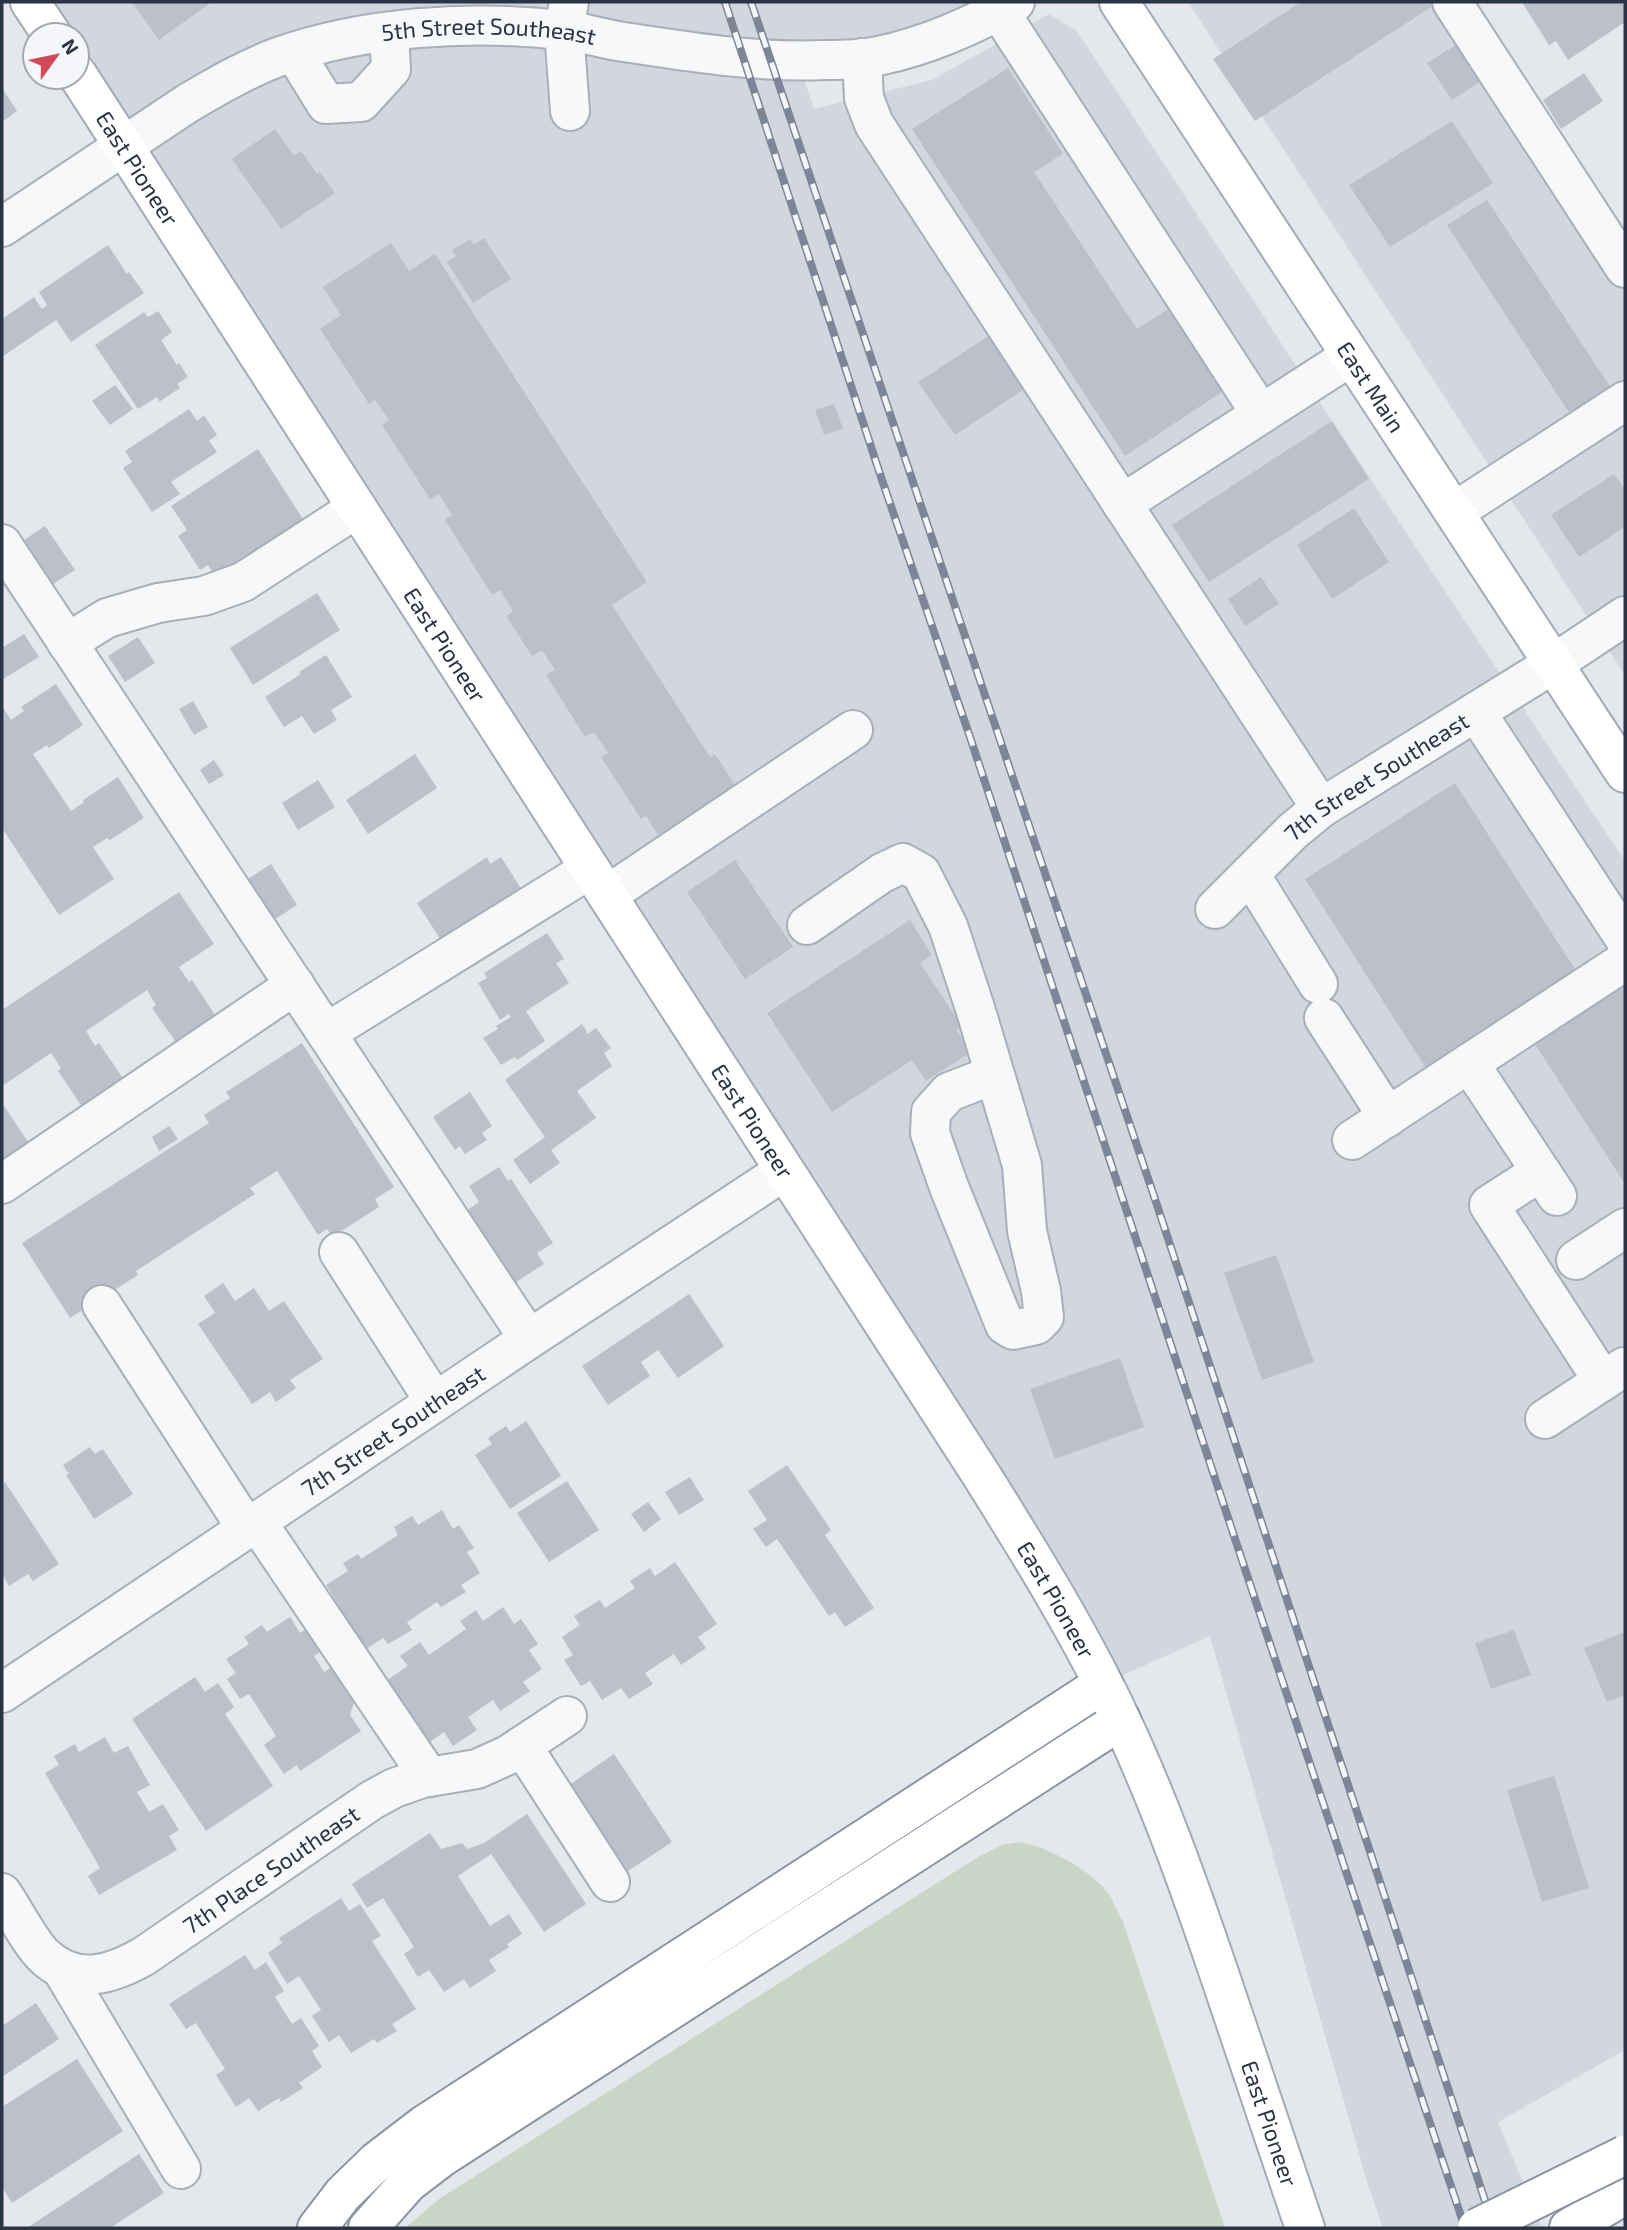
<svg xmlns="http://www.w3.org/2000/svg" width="1627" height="2230" font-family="'Exo 2',sans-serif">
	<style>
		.built { fill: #d2d6de }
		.green { fill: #c9d6c5 }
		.building { fill: #bbc0ca }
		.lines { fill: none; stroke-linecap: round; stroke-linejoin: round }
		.minor-casing { stroke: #a9aeb7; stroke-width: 42 }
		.major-casing { stroke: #a3abb8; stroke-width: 42 }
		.highway-casing { stroke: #8b94a3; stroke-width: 42 }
		.minor { stroke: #f7f8fa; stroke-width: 38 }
		.major { stroke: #fff; stroke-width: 38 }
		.highway { stroke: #fff; stroke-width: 38 }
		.rail-casing { stroke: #7d8696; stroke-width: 8 }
		.rail { stroke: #f4f6f9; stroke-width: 5; stroke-dasharray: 16; stroke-linecap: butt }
		.highway-bridge-casing { stroke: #8b94a3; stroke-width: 42; stroke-linecap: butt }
		.highway-bridge { stroke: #fff; stroke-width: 38 }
		.labels { text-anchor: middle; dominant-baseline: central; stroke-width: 7; stroke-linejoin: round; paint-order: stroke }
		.street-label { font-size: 23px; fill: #2b3445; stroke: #f4f6f9 }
	</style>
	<rect width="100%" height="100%" fill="#e4e7ec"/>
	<!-- built -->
	<path class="built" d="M30,2H1015L798,62L814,109L932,80L1049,14L1077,31L1332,421L1625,861V2050L1498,2122L1542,2228H1383L1368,2185L1210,1636L1103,1684L77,74V35H52Z
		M1188,2H1466L1625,249V675Z"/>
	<!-- green -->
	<path class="green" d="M1020,1842C1048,1847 1091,1870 1108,1893C1114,1902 1118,1913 1123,1922L1225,2228H405L439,2199L978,1857L1002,1845Z"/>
	<!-- building -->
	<path class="building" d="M132,2H212L159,40Z
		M1301,2H1439L1255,121L1213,59Z
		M1526,2H1625V22L1568,60L1556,41L1549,45L1523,4Z
		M1464,40L1489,76L1452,100L1427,63Z
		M1008,68L1063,154L1034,172L1137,329L1168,309L1222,392L1125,456L912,129Z
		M1584,73L1603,101L1561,129L1543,100Z
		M2,88L17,111L2,122Z
		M1452,121L1493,183L1390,247L1349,185Z
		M275,129L294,156L301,151L317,174L320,172L335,193L281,229L232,159Z
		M1487,200L1611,388L1570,414L1447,225Z
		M484,238L511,279L473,303L447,262L456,256L452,250L470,239L474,245Z
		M391,243L409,271L435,254L647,582L612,605L710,757L715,754L736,787L690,823L686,817L658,835L646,816L641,819L601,757L608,753L594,732L585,737L546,675L555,670L542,650L532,656L506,616L513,611L500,590L492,595L445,520L452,515L439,494L430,499L382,425L389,420L375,400L369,404L320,329L341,315L323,287Z
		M108,245L127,274L129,272L144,293L71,342L56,320L2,357V319L34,297L42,309L47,305L39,292Z
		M158,311L172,332L161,340L177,365L179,363L188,377L177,384L180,388L159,402L157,397L138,409L95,345L144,312L148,317Z
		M990,335L1026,388L955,435L918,382Z
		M115,385L133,409L110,425L92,401Z
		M834,404L843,429L824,435L815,410Z
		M189,409L197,421L204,415L217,435L209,441L217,452L171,482L180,494L152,512L123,468L132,462L125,451Z
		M1332,421L1369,479L1209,582L1172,525Z
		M258,449L310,530L222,587L208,565L200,570L178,536L187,530L171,506Z
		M1614,474L1625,490V527L1579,557L1551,515Z
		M1354,508L1389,562L1332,599L1297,545Z
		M45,526L75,570L53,584L24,540Z
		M1261,577L1279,604L1245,626L1228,599Z
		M317,593L340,630L253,685L230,648Z
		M24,634L39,657L3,679L2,648Z
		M138,637L155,663L125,682L108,656Z
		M326,655L352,697L331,710L337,720L314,734L302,716L284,727L265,697L301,674L299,672Z
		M56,684L83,725L49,748L47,745L33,754L71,811L84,802L83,800L118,777L144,818L110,840L107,838L93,847L114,879L59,915L2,828V706L11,720L24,711L21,707Z
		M193,701L208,727L194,735L179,709Z
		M415,754L437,788L368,834L346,800Z
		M214,760L224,775L209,784L200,770Z
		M318,780L335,807L298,830L282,803Z
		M1455,783L1580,977L1429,1073L1305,879Z
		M487,857L490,864L501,857L522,890L446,948L417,903Z
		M735,860L793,947L745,979L687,892Z
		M271,864L297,905L269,923L243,882Z
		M179,892L214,944L179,967L189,982L192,980L215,1015L176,1042L152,1008L156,1005L147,990L86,1031L95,1046L99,1043L124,1080L83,1108L58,1071L61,1068L51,1053L2,1086V1010Z
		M910,920L932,955L920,963L962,1026L956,1030L971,1052L926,1081L912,1060L832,1112L767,1013Z
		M547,933L564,959L556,963L569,983L526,1011L545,1041L517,1060L515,1057L501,1065L483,1038L498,1029L496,1026L511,1017L509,1014L500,1020L478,983L487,978L484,973Z
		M1625,986V1184L1535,1044Z
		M582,1024L588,1034L596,1028L611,1048L604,1053L612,1066L577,1091L596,1118L551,1150L560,1163L530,1184L513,1160L545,1137L505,1080Z
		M302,1043L394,1187L375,1199L379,1207L332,1237L327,1229L318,1235L277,1171L250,1188L255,1194L136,1271L138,1275L70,1318L22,1243L209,1123L204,1115L230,1098L226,1092Z
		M470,1092L492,1126L482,1133L487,1140L465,1154L460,1146L455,1150L433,1117Z
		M2,1103L28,1142L2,1160Z
		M169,1126L178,1139L159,1151L152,1137Z
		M499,1167L508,1181L511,1179L553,1243L537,1253L544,1264L513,1284L465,1212L479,1202L469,1186Z
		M1276,1255L1314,1362L1262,1380L1224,1273Z
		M223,1283L235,1301L254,1288L269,1311L284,1301L323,1359L290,1380L296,1388L276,1402L270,1392L252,1404L198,1324L215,1313L204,1296Z
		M689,1294L724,1346L678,1378L658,1350L641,1362L650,1376L608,1405L582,1366Z
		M1120,1358L1144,1427L1055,1459L1030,1389Z
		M526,1421L561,1476L510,1509L475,1455L492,1444L488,1438L506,1426L510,1432Z
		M90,1447L95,1454L103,1449L133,1494L94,1519L66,1475L69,1474L63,1465Z
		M787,1465L831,1530L825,1535L874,1608L845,1627L835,1612L829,1616L777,1539L766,1547L753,1529L767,1520L748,1491Z
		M690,1477L704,1500L679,1515L665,1492Z
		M567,1481L599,1530L549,1562L517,1513Z
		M5,1482L59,1564L33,1581L28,1574L9,1586L2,1574V1484Z
		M648,1502L661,1519L644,1532L631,1514Z
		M442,1510L453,1529L459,1525L474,1548L467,1552L480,1573L461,1585L466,1592L441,1607L437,1602L407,1622L412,1630L388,1644L383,1638L366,1649L352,1627L345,1631L332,1610L339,1606L326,1585L348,1571L343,1563L358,1554L361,1559L398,1535L394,1527L412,1516L418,1525Z
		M675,1562L717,1624L698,1637L706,1648L681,1665L674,1654L645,1673L653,1684L629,1699L621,1688L602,1700L590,1681L581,1686L564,1660L573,1655L562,1637L580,1625L574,1616L600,1600L605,1608L635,1588L630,1581L650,1568L655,1576Z
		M503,1607L514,1624L521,1619L538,1644L529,1650L542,1669L523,1682L530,1691L500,1711L493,1700L468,1717L477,1730L453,1746L444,1732L426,1745L387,1680L408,1666L400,1656L420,1642L429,1655L466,1629L460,1621L476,1610L483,1621Z
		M290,1617L300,1633L314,1624L329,1646L314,1656L324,1672L340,1662L355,1699L350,1715L361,1731L300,1771L297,1765L284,1774L264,1745L276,1736L249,1694L240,1699L227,1679L236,1673L226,1659L249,1644L244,1637L262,1625L267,1632Z
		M1514,1630L1531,1675L1491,1689L1475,1643Z
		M1625,1632V1695L1607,1702L1584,1648Z
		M195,1677L205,1692L218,1683L234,1707L225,1714L273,1786L206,1831L132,1719Z
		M105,1737L114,1753L128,1746L150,1785L137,1792L149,1812L163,1804L179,1830L169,1836L177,1850L99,1895L88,1876L100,1868L45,1773L59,1765L54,1756L75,1744L79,1752Z
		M614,1754L672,1842L628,1871L569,1785Z
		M1554,1776L1589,1888L1542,1902L1507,1790Z
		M527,1814L586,1904L544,1932L491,1854L458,1876L490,1926L509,1914L522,1934L507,1944L509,1947L489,1960L496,1971L470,1988L464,1979L444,1992L429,1970L418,1977L404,1954L414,1947L383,1898L367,1908L352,1884L430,1833L441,1849L462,1843L467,1849L484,1843Z
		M341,1898L349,1911L360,1904L381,1936L372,1941L416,2009L392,2024L397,2031L377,2043L374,2039L351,2053L339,2035L329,2042L312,2016L321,2010L299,1976L287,1984L268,1953L282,1943L279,1938Z
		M245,1955L255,1970L266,1962L284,1991L275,1997L292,2024L301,2018L319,2046L312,2051L322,2067L299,2083L303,2088L281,2102L279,2098L258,2111L249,2098L236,2107L216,2075L225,2069L196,2023L186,2029L169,2004Z
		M36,2003L59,2039L2,2077V2026Z
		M77,2059L123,2131L12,2203L2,2187V2107Z
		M139,2154L164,2193L110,2228H27Z"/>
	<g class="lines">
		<defs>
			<g id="minor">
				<path d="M569,2L564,30L570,111"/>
				<path d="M1452,2L1625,268"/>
				<path d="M999,11L1261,414"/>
				<path d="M294,52L326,104L361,102L391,69L389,32"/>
				<path d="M862,58L864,98L874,124L1321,808"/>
				<path id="s1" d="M2,227L188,103C217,86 246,69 278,57C365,26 470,20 561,30C582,32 603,39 624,42C691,52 757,63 825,60C842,60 860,60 878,56C927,46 971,26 1015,2"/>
				<path d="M1122,504L1351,356"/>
				<path d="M1454,512L1625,401"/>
				<path d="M2,544L529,1339"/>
				<path d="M67,643L107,618L158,603L204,596L243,582L357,508"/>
				<path d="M1476,712L1625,939"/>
				<path d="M1250,874L1318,984"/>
				<path d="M607,895L853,730"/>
				<path id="s2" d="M1215,909L1293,831L1321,808L1553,664L1625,616"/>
				<path d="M807,925L882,873L903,863L921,873L948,926L975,1008L1022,1165L1027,1231L1041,1291L1044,1317L1036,1325L1013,1330L1005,1325L949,1187L930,1133L931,1112L949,1092L993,1075"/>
				<path d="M1324,1018L1388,1117"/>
				<path d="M326,1033L590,869"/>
				<path d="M1469,1063L1557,1196"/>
				<path d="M1352,1140L1625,961"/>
				<path d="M1540,1172L1489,1205L1603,1381"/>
				<path d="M2,1184L295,985"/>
				<path d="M339,1252L435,1402"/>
				<path d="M1576,1260L1625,1228"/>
				<path d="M102,1305L247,1529"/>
				<path d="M1545,1419L1624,1367"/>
				<path d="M257,1522L429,1777"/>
				<path id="s3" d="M2,1693L529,1339L784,1171"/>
				<path d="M522,1746L610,1882"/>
				<path id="s4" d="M2,1893C13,1909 31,1944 44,1956C76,1986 111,1975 144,1956L372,1800L394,1788L423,1778L477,1769L508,1755L567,1716"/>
				<path d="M61,1968L181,2169"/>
			</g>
			<g id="major">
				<path d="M30,2L52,35"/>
				<path id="s5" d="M1119,2L1625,773"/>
				<path id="s6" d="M77,74L982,1476C1032,1556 1081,1635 1121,1720C1161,1805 1192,1894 1222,1982C1250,2064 1278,2146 1305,2228"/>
			</g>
			<path id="highway" d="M317,2228L343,2194L377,2161L424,2125L1103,1684
				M368,2228L408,2183L442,2157L1121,1720
				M1569,2228L1625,2195"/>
		</defs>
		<!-- minor casing -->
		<use href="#minor" class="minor-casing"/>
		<!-- major casing -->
		<use href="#major" class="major-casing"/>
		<!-- highway casing -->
		<use href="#highway" class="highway-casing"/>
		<!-- minor -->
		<use href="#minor" class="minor"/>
		<!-- major -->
		<use href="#major" class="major"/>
		<!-- highway -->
		<use href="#highway" class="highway"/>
		<defs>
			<path id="rail" d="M725,2L880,474L970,737L1245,1569L1465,2228
				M751,2L1154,1196L1494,2228"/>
		</defs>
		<!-- rail casing -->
		<use href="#rail" class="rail-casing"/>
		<!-- rail -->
		<use href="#rail" class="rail"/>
		<defs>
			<path id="highway-bridge" d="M1477,2228L1625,2155"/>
		</defs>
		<!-- highway-bridge casing -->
		<use href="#highway-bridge" class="highway-bridge-casing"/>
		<!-- highway-bridge -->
		<use href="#highway-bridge" class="highway-bridge"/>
	</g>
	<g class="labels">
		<!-- street labels -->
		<g class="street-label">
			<text stroke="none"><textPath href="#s1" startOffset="539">5th Street Southeast</textPath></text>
			<text stroke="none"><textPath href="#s6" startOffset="112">East Pioneer</textPath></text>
			<text stroke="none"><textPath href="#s5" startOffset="460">East Main</textPath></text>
			<text stroke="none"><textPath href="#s6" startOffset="679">East Pioneer</textPath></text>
			<text stroke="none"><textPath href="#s2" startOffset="210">7th Street Southeast</textPath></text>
			<text stroke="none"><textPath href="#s6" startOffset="1246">East Pioneer</textPath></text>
			<text stroke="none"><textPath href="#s3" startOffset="471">7th Street Southeast</textPath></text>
			<text stroke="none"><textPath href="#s6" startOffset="1813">East Pioneer</textPath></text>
			<text stroke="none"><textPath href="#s4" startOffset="338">7th Place Southeast</textPath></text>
			<text stroke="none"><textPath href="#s6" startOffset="2380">East Pioneer</textPath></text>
		</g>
	</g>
	<!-- border -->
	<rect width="1627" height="2230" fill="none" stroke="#2b3445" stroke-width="7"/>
	<!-- north arrow -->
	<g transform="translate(56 56) rotate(57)"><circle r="33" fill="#f4f6f9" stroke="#a4a8b1" stroke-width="2"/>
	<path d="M0-5L12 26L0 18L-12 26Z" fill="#d1495b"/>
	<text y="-10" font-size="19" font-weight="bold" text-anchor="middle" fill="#2b3445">N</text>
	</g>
</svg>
